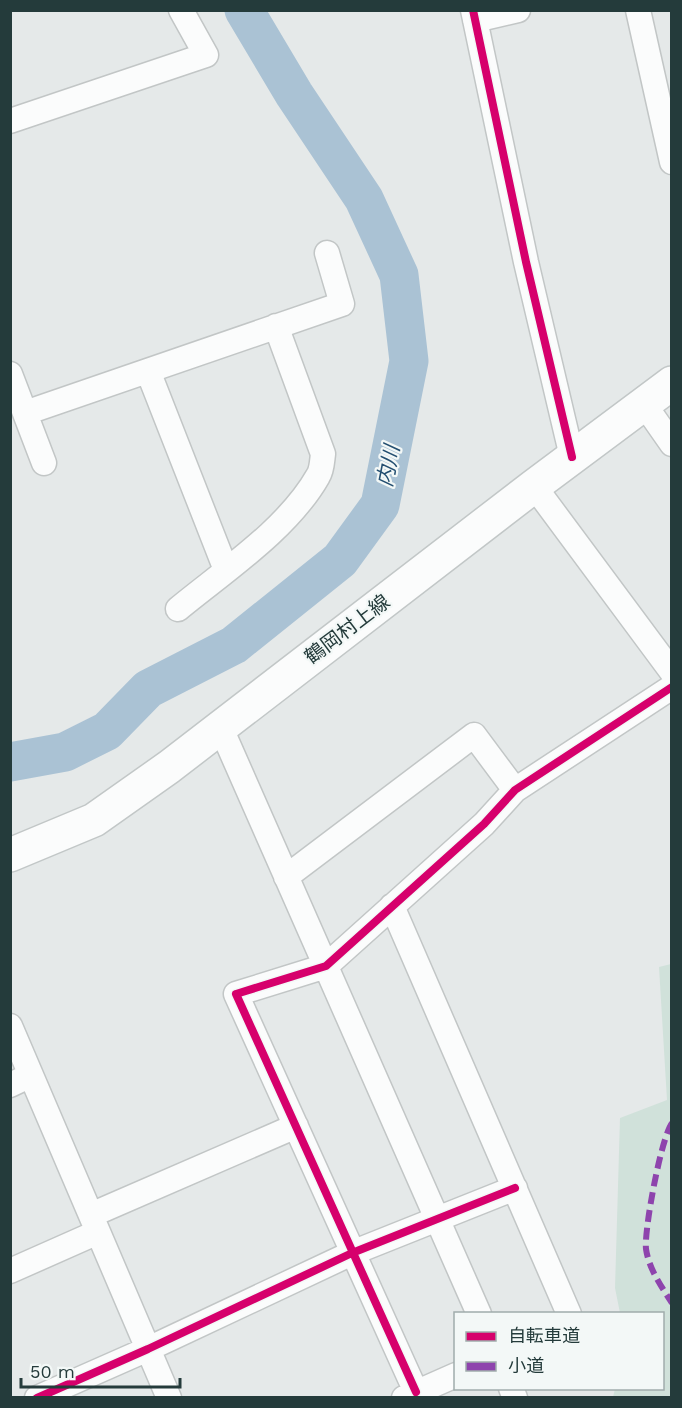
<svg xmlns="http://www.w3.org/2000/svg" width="682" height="1408" font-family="'Work Sans','Noto Sans JP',sans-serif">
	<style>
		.green { fill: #d0e1da }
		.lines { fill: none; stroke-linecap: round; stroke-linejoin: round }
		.river { stroke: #aac2d4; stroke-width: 39 }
		.minor-casing { stroke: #c2c6c6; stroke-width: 27 }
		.secondary-casing { stroke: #c2c7c7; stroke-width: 36 }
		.minor { stroke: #fbfcfc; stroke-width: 24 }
		.secondary { stroke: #fbfcfc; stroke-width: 33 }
		.quiet { stroke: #8e44ad; stroke-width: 6; stroke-dasharray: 12 6; stroke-linecap: butt }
		.cycleway-casing { stroke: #f3f8f7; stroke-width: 11 }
		.cycleway { stroke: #d6006c; stroke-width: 8 }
		.labels { text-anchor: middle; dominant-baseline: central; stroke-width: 4.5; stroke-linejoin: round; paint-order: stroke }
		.street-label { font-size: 20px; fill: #243b3b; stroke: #f3f8f7 }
		.water-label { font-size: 21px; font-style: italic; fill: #244f71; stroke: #f3f8f7 }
	</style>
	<rect width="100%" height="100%" fill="#e5e9e9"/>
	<!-- green -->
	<path class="green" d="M671,964V1397H613L615,1389L662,1388V1314L620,1313L615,1288L620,1118L667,1100L659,967Z"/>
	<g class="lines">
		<!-- river -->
		<path class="river" d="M10,762L65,752L107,731L148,689L234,645L340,560L380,505L409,361L399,275L364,199L294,94L244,10"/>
		<defs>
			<path id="minor" d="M473,10L526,262L572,457
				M638,10L672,162
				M475,20L518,10
				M10,121L206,55L181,10
				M148,371L226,570
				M10,374L44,463
				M644,404L672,444
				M25,413L342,304L327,253
				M534,486L672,672
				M178,609C224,571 288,529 318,476C322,470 322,461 323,454L276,326
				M220,726L479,1314
				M286,877L474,735L515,790
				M392,906L569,1314
				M10,1026L169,1398
				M10,1085L31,1075
				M91,1215L296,1126
				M10,1271L98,1232
				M511,1388L515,1398
				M416,1392L236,994L326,966L484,824L515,790L672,687
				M37,1398L148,1349L352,1253L515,1188
				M404,1398L456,1375"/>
			<path id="secondary" d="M10,855L94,820L169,767L534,486L672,383"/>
		</defs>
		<!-- minor casing -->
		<use href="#minor" class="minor-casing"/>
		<!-- secondary casing -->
		<use href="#secondary" class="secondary-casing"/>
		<!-- minor -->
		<use href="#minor" class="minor"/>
		<!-- secondary -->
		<use href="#secondary" class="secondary"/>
		<!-- quiet -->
		<path class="quiet" d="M672,1123C661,1138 644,1230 646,1249C649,1269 661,1286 672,1303"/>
		<defs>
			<path id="cycleway" d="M473,10L526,262L572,457
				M416,1392L236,994L326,966L484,824L515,790L672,687
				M37,1398L148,1349L352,1253L515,1188"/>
		</defs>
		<!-- cycleway casing -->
		<use href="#cycleway" class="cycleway-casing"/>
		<!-- cycleway -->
		<use href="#cycleway" class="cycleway"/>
	</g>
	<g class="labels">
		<!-- street labels -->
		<g class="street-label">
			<text transform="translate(347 629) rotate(-37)">鶴岡村上線</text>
		</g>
		<!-- water labels -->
		<g class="water-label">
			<text transform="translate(388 466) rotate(-79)">内川</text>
		</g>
	</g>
	<!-- border -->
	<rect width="682" height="1408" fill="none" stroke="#243b3b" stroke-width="24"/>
	<!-- legend -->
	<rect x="454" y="1312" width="210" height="78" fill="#f3f8f7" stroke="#a0acac" stroke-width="1.5"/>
	<rect x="466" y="1332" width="30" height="9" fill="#d6006c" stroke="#a0acac" stroke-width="1.5"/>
	<text x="508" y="1342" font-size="18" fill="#243b3b">自転車道</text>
	<rect x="466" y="1362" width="30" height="9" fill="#8e44ad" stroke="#a0acac" stroke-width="1.5"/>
	<text x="508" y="1372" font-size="18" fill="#243b3b">小道</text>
	<!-- scale -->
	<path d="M21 1378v9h159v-9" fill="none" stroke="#243b3b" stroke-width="3"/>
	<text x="30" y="1378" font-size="18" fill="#243b3b" stroke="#f3f8f7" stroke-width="4.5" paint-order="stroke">50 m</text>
</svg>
